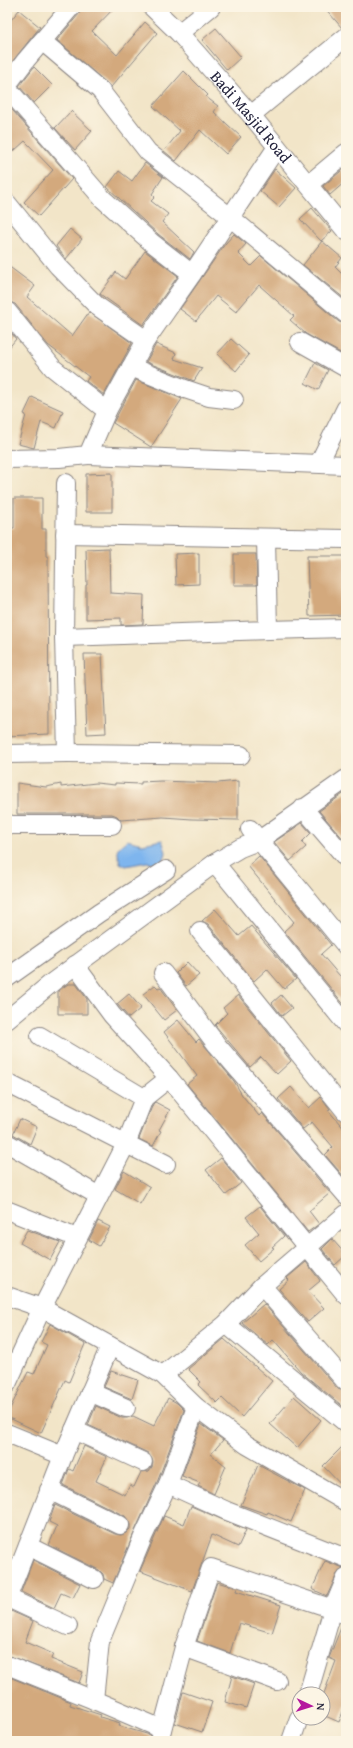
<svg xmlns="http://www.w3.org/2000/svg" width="353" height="1748" font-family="'Gentium Book Plus',serif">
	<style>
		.water { fill: #7eb5ee; stroke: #506c94 }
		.building { fill: #d3a97d }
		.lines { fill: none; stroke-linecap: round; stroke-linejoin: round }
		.minor-casing { stroke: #8a8482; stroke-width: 20 }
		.minor { stroke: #fff; stroke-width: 18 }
		.labels { text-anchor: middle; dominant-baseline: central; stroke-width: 3.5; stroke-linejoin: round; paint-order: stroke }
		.street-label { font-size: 16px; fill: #22223b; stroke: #fcf5e5 }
	</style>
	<rect width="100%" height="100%" fill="#fcf5e5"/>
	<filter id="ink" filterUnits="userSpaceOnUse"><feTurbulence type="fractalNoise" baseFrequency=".025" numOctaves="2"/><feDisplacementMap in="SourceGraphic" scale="8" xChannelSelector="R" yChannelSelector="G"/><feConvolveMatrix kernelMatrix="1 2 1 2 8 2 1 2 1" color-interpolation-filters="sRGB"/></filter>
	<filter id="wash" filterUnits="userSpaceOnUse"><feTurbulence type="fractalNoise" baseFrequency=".012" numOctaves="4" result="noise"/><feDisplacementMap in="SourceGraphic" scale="16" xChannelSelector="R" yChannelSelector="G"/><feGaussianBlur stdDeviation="0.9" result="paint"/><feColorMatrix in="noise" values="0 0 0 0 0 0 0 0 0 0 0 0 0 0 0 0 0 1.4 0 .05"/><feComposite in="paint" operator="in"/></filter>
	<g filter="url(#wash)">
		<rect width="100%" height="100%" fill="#f2e5c8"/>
		<!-- water -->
		<path class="water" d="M127,840L142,844L162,840L166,852L163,865L147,862L126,866L120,863L117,849Z"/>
		<g id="blocks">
			<!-- building -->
			<path class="building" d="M81,7H115L92,31L117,55L145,22L157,33L111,87L57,40L79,14Z
				M324,7H346V27L342,28Z
				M19,10L40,27L7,68V25Z
				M216,28L241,57L227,70L202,40Z
				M34,67L52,85L34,103L19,86Z
				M184,71L208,95L206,97L218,106L214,112L241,137L226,154L200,130L176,161L164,151L180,131L153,106Z
				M7,104L72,179L39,216L24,202L53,170L25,141L14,151L7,143Z
				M71,111L92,131L75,150L55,128Z
				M145,163L163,177L152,194L155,197L151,201L168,214L162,222L194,252L190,259L158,234L107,187L119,171L132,181Z
				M346,167V181L330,195L323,186Z
				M275,169L296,188L279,207L260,191Z
				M312,208L332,231L321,241L300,219Z
				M70,229L82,239L66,259L56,246Z
				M234,234L246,244L238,253L251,266L261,256L339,322L346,324V356L306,334L290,320L294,316L259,285L236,312L216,296L196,321L180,309L225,244Z
				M322,241L342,258L335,267L346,278V298L345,299L303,265Z
				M145,251L178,276L143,325L100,294L116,272L125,279Z
				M7,265L35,286L27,297L72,336L89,312L132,343L104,395L86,381L89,377L48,345L15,304L7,301Z
				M7,328L16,339L7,350Z
				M231,339L249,355L236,371L217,354Z
				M156,344L176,353L174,359L202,368L194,381L146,362Z
				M315,363L328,370L318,390L305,383Z
				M136,380L182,399L151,447L113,423Z
				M32,397L63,411L56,428L41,422L34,448L18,444L26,415L24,414Z
				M112,473V512H86V474Z
				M14,498H42V529H46V556L48,557L49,734L7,736V528H14Z
				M109,548L110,593L144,595L143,624L121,625V618L86,619V585H87L86,549Z
				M199,553V584L176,585L175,554Z
				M234,554H256L257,585H234Z
				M307,556H346V615L309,616Z
				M84,654H102L106,733L87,734Z
				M161,781L218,783L238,781V820L192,819L163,817L121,820L117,816L112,814H17V783L46,787L61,784V787L96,783L115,785V783L141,784V782Z
				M346,792V842L319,811Z
				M302,823L311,833L302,842L306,847L290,861L274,842Z
				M259,856L331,945L321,954L346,983V1007L284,931L294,922L248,866Z
				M215,909L239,936L251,926L296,979L284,989L267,969L254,981L208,924L202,921Z
				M187,962L199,975L186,986L176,973Z
				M68,984H76L87,999V1014H58V991Z
				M155,985L158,988L160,987L177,1010L164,1020L143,994Z
				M129,994L141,1008L129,1018L117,1004Z
				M238,995L291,1061L277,1074L261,1057L250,1067L215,1025L227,1013L223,1008Z
				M281,995L292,1008L282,1016L272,1003Z
				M178,1020L196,1042L199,1039L234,1081L242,1095L259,1116L262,1113L330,1193L309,1211L319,1224L308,1232L187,1084L197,1076L164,1032Z
				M291,1087L309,1108L321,1097L330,1109L328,1110L346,1131V1179L325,1155L333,1147L312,1122L303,1129L278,1099Z
				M155,1102L170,1110L159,1130L161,1131L153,1146L139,1139L153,1104Z
				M20,1119L37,1127L30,1144L13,1134Z
				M221,1158L241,1183L226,1195L206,1170Z
				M124,1171L150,1187L140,1204L115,1189Z
				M260,1206L284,1236L272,1247L274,1248L259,1261L245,1245L259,1233L246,1217Z
				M98,1221L110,1227L99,1246L89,1240Z
				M27,1230L60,1242L50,1260L20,1243Z
				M332,1239L346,1255L335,1265L322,1249Z
				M306,1262L319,1279L320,1281L308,1291L324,1308L308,1322L279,1289L289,1280L287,1278Z
				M264,1304L338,1389L346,1392V1409L301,1372L273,1340L268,1345L242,1323Z
				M50,1324L85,1344L69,1382L65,1380L41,1433L7,1417V1415L28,1372L34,1374L47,1345L41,1342Z
				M224,1339L272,1381L242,1417L222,1398L217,1403L198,1385L201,1382L188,1369Z
				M111,1371L138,1380L132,1399L104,1387Z
				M294,1396L321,1420L297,1448L270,1424Z
				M168,1398L177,1403L184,1410L158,1480L134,1533L113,1583L104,1579L103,1574L99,1570L49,1545L57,1526L49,1522L55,1505L115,1534L121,1535L126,1533L130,1529V1524L125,1516L63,1485L69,1469L73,1471L84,1446L107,1457L96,1481L125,1495L130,1485L134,1487L141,1472L149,1471L152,1467L153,1461L148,1453L88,1425L96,1406L122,1418H127L133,1416L154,1426Z
				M201,1424L223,1440L211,1454L226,1466L214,1494L198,1486L200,1483L182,1476Z
				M346,1443V1490L323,1466Z
				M258,1465L305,1490L291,1522L268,1512L267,1514L241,1505Z
				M191,1506L246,1530L238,1547L212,1535L192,1591L140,1571L164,1516L184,1524Z
				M33,1560L80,1584L73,1598L61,1593L54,1608L21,1592Z
				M325,1561L344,1568L337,1574L327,1596L312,1589Z
				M217,1582L237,1588L236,1591L281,1605L272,1633L239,1623L230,1653L197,1641Z
				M11,1611L33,1621L25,1642L53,1654L51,1659L83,1672L79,1683L7,1655V1620Z
				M342,1625H346V1704L339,1722L323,1715V1696L336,1661L329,1658Z
				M7,1676L71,1702L70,1705L101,1715L100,1717L120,1723L119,1726L150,1735L149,1741H7Z
				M232,1676L254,1684L246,1708L225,1702Z
				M183,1692L212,1702L202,1732L175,1723Z"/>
		</g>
	</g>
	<g filter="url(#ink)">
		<use href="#blocks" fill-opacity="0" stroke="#8a8482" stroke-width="1"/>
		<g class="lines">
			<defs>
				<g id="minor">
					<path id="s1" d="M152,7L179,33L251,115L346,231"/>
					<path d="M179,33L211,7"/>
					<path d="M42,41L100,90L148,152L230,217L346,314"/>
					<path d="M7,85L26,60L71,7"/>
					<path d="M7,88L103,199L151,242L192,274"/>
					<path d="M251,115L346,37"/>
					<path d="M309,184L346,153"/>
					<path d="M7,203L58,266L97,306L146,340"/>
					<path d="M7,311L53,368L107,411L146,340L192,274L277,147"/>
					<path d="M300,342L346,368"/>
					<path d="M131,367L185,389L209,397L234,400"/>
					<path d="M88,455L346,465"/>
					<path d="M7,459L59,458L88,455L107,411"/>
					<path d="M319,463L346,408"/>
					<path d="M65,534L346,539"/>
					<path d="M268,630L346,628"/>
					<path d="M64,637L268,630L266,538"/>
					<path d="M67,753L241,755"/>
					<path d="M7,754L67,753L64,637L66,483"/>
					<path d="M303,808L346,858"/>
					<path d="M7,823L10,825H112"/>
					<path d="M250,829L346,946"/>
					<path d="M215,863L346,1024"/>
					<path d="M200,931L346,1112"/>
					<path d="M75,965L112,1015L169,1078L346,1295"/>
					<path d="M163,973L217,1045L346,1195"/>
					<path d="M7,978L99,913L166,870"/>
					<path d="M7,1020L54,981L215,863L240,848L258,841L346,779"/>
					<path d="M40,1036L144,1098"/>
					<path d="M7,1083L166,1164"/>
					<path d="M7,1143L99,1196"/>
					<path d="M9,1211L77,1238"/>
					<path d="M262,1286L346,1382"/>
					<path d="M7,1296L42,1308L163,1375L196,1407L247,1445L346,1502"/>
					<path d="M226,1324L346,1423"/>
					<path d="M163,1375L226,1324L262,1286L346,1214"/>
					<path d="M7,1384L42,1308L126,1144L144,1098L169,1078"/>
					<path d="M90,1392L126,1408"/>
					<path d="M74,1430L143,1462"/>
					<path d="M7,1433L63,1456"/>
					<path d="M168,1484L227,1511L346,1558"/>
					<path d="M49,1490L120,1525"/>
					<path d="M28,1546L94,1579"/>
					<path d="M8,1598L68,1626"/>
					<path d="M7,1599L63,1456L110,1346"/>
					<path d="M184,1647L277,1681"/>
					<path d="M7,1665L94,1700L162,1729"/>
					<path d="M308,1694L333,1609L346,1578"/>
					<path d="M94,1700L100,1641L143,1537L168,1484L196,1407"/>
					<path d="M159,1741L184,1647L211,1568L333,1609L346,1615"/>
					<path d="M291,1741L299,1718"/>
				</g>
			</defs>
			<!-- minor casing -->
			<use href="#minor" class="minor-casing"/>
			<!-- minor -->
			<use href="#minor" class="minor"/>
		</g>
	</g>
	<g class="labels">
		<!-- street labels -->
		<g class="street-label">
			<text stroke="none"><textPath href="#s1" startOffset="148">Badi Masjid Road</textPath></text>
		</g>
	</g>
	<!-- margin -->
	<rect width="353" height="1748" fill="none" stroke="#fcf5e5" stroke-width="24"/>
	<!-- north arrow -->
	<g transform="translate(311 1706) rotate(94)"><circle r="19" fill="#fcf5e5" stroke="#a5a1a1"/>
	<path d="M0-3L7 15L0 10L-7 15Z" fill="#b5179e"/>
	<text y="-6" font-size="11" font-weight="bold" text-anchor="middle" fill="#22223b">N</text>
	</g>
</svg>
